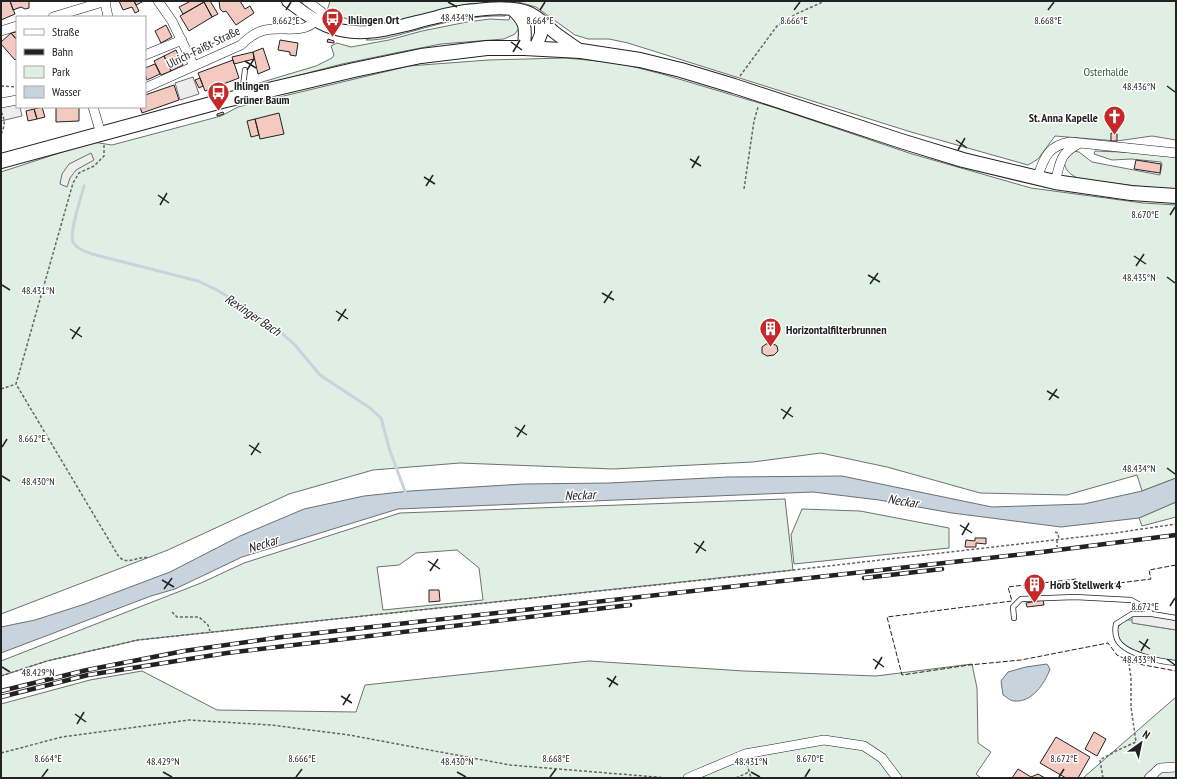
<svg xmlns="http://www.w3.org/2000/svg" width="1177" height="779" font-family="'PT Sans Narrow',sans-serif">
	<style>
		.green { fill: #e0efe3; stroke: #6f6f6f; fill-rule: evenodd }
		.parking { fill: #ededed; stroke: #6f6f6f }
		.water { fill: #c7d3dd; stroke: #6f6f6f }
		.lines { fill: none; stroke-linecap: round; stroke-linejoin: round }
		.stream { stroke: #c7d3dd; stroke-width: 3 }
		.building { fill: #f3c9c0; stroke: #222 }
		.lane-casing { stroke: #222; stroke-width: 6 }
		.street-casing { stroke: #222; stroke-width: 10 }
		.secondary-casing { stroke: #222; stroke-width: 14 }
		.primary-casing { stroke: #222; stroke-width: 16 }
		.path { stroke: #646464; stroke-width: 1.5; stroke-dasharray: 3 2; stroke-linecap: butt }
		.lane { stroke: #fff; stroke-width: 4.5 }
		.street { stroke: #fff; stroke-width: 9 }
		.secondary { stroke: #fff; stroke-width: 12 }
		.primary { stroke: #fff; stroke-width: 14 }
		.rail-casing { stroke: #222; stroke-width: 4.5 }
		.rail { stroke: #fff; stroke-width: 3; stroke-dasharray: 9; stroke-linecap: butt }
		.fence { stroke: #222; stroke-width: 1; stroke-dasharray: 5 2; stroke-linecap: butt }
		.power { stroke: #c62828; stroke-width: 1; stroke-dasharray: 14 3 2 3; stroke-linecap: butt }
		.ticks { fill: none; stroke: #222; stroke-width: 1.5 }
		.labels { text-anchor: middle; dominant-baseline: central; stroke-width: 3; stroke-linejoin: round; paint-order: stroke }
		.poi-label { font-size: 12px; font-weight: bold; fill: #222; stroke: #fff; text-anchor: start }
		.street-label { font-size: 12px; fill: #222; stroke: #fff }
		.park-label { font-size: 12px; fill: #2f5e38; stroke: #fff }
		.water-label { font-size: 13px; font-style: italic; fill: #222; stroke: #fff }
		.ticks-label { font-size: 10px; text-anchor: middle; fill: #222; stroke: #fff; stroke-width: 3; stroke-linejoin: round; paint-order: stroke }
	</style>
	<rect width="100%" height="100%" fill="#fff"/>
	<!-- green -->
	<path class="green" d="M330,1H1176V140L1152,136L1117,141L1055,136L1038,159L1028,165L911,132L628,43L609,39H588L575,35L536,7L518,2L468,4L392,24L365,26L327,11Z
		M489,13L506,14L505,16C475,15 445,22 417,30C401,34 382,41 366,40L372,37L456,17Z
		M510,16L516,19L519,28L515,34L504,39L441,44L400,52L342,64L250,88L249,86L316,66L332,58L334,55L331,46L337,43L351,47L389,40L422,31L467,22L490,19L509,20Z
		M565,58L619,63L662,74L776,108L912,154L1031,188L1143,203L1176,205V478L1142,491L1137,475L1067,495L980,493L887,467L821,453L753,462L613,469L460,463L373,470L289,494L168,550L1,614V172L93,142L112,145L221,116L238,107L409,66L488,60Z
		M1073,151L1079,152L1092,162L1160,175L1162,164L1161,162L1131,159L1112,160L1094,154L1095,151L1145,153L1176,157V191L1080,179C1070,175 1064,170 1064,159Z
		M785,499L793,570L138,640L47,661L1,676V661L201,583L244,563L400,513ZM457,550L479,568L483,600L383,610L377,567L399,565L416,553Z
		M1176,502V517L1142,526L1139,518Z
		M802,509L860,511L949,528V548L794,564L791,535Z
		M1125,620H1133V623L1176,630V661C1162,659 1126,652 1119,638C1118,635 1117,631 1116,629Z
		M589,661L744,671L876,676L972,664L977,688L978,743L991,752L976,774L981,778H1V704L90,680L142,671L217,710L356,712L365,685Z
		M1176,697V778H1083Z"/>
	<!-- parking -->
	<path class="parking" d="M193,77L199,94L180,100L175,83Z
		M17,100V107H20L22,116L1,121V103Z
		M91,153L94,160L76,170L70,178L67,187L60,184L62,174L69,164Z
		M1132,614L1176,617V630L1132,623Z"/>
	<!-- water -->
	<path class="water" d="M842,476L992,507L1084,504L1142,491L1176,478V502L1139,518L1061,527L952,513L879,500L813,492L398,509L242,557L175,589L151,596L1,653V627L35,620L85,604L170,572L240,536L304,509L364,496L410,491L523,484L609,483L728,477Z
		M1047,664L1050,669C1045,683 1032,703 1014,701C1010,701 1007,697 1003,695L1001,681L1008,672L1026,667Z"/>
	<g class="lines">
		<!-- stream -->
		<path class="stream" d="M84,186C81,198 69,232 73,242C76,249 86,252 92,254L198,281L217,290L248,309L276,328L295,345L320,375L370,408L381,418L390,451L406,494"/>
	</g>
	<!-- building -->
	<path class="building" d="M1,1H10L15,14L1,20Z
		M10,1H29V8L25,9L21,7L13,10Z
		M119,1H134L139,11L135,13L132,7L123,10Z
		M134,1H144L136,5Z
		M191,1H203L204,2L183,14L179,7Z
		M206,1H210L218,14L212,17L204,2Z
		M219,1H240L245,9L250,6L254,13L236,25L226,11L223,12L220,9Z
		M204,2L212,17L189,31L180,16Z
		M166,25L172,37L161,43L155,31Z
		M17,32V40L11,33Z
		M11,33L17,40V58L15,60L1,44V42Z
		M328,39L334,41V43L327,42Z
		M280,40L298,43L296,56L290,55V52L278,50Z
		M263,48L270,69L258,74L253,52Z
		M176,50L183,65L171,71L164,56Z
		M253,52L254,59L234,64L232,57Z
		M164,56L171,71L161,75L154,61Z
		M233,60L239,78L205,91L198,73Z
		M155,64L160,74L147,80L145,74V68Z
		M200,78L203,86L199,88L195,80Z
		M174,85L179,100L142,113L140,107H145V95Z
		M42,107L45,117L37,119L34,109Z
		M56,107H79V121L56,122Z
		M34,109L37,119L28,121L26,111Z
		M223,112L224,114L217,116V114Z
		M279,113L284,134L260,139L255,119Z
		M255,119L259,135L251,137L247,121Z
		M1111,133L1117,134V141H1111Z
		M1136,160L1161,164L1160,173L1134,169Z
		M772,343L777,346L778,351L774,355L767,356L762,353V347L766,344Z
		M975,538H986V544L976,543V547H965L966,540L975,541Z
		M429,590H439L440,601L429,602Z
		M1043,600L1044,605L1027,607L1026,603Z
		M1094,732L1106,739L1097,756L1085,749Z
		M1056,737L1090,757L1078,778H1066L1040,763Z
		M1018,769L1031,777L1038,774L1045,778H1012Z"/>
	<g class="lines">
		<defs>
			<path id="lane" d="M242,94L245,70
				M1152,614H1132L1116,624C1115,629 1115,634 1117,639C1123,654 1162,662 1176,663
				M1014,618L1013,607L1021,599L1075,597L1131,600L1140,605L1152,614L1176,618"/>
			<path id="street" d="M158,1L172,21L194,66
				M105,2L108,17
				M53,17L106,1
				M1,31L17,26
				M145,55L182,40
				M145,88L241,45C248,38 255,32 265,30C289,26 306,37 323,13L307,1
				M1,103L17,100
				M93,107L101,134
				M1037,178C1044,159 1047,146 1070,142L1176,153
				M1055,182C1061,161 1059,154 1080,143
				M688,778L745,754L824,740L864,746L882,758L897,778
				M1149,778L1160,768L1176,767"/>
			<path id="secondary" d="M288,1C300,10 312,20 327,26C363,41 401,25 437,17C450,13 463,11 476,10C492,8 512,7 527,12C537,15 546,25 554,32C563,39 572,45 581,51
				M513,10C528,24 525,29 524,48
				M535,49L541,34V21"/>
			<path id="primary" d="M1,161L222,101L354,70L421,56L487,48H524L581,51L640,60L681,70L734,86L901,141L963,160L1055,182L1131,193L1176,196"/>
		</defs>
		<!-- lane casing -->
		<use href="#lane" class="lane-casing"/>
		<!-- street casing -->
		<use href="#street" class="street-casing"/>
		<!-- secondary casing -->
		<use href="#secondary" class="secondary-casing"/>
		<!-- primary casing -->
		<use href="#primary" class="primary-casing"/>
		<!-- path -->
		<path class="path" d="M740,76L777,26L796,14L825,1
			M1,86L17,87
			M1,134C5,126 5,121 2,113
			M104,145V156L94,166L79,173L73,183L16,384L119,557C129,566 138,555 149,558
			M744,189L754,121L758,107
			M1,389L16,384
			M1055,532L1058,533L1059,540
			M1057,540V547
			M172,612L177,617H199L208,625L210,631
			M1,676L47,661L138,640L750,575L1115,533L1176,524
			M1,753L62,737L189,720L271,725L349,735L510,765L668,778
			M747,764L751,778
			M736,778L749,772
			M1103,778L1100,760L1116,751L1136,742L1131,707V678L1128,657"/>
		<!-- lane -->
		<use href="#lane" class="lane"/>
		<!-- street -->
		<use href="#street" class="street"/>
		<!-- secondary -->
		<use href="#secondary" class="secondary"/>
		<!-- primary -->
		<use href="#primary" class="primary"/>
		<defs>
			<path id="rail" d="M864,578L942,569
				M1,691L87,670L184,651L282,637L1042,552L1176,535
				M1,697L88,675L227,653L630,605"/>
		</defs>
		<!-- rail casing -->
		<use href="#rail" class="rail-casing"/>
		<!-- rail -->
		<use href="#rail" class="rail"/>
		<!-- fence -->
		<path class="fence" d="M1176,565L1149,570L1151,579L1078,588L1076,579L1008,587L1012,601L887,617L902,675L969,665L1021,660L1108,643L1117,655L1133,663L1176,671"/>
		<!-- power -->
		<path class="power" d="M1175,1L1176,4"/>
	</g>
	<!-- ticks -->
	<path class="ticks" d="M448,2L457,7M286,10L291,2M540,10L545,2M794,10L800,2M1048,10L1054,2M511,42L522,50M513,52L520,40M245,61L256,68M247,70L254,59M1167,86L1175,92M956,140L967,148M958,150L965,138M690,159L701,166M692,168L699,156M424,177L435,184M426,186L433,175M158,195L169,203M160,205L167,193M1170,215L1175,207M1134,256L1146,264M1136,266L1144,254M868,275L880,282M1167,277L1175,283M870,284L878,273M2,285L10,290M602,293L614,300M604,303L612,291M336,311L348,319M338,321L346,309M70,329L82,337M72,339L80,327M1047,391L1059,398M1049,400L1057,389M781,409L793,417M783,419L791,407M515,427L527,435M517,437L525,425M249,445L261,453M2,447L7,439M251,455L259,443M1167,468L1175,474M2,476L10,481M960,525L972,533M962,535L969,523M694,543L706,551M696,553L704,541M428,561L440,569M430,571L438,559M162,580L174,587M164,589L172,578M1170,606L1175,598M1139,641L1150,649M1141,651L1148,639M873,659L884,667M1167,659L1175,665M2,667L10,672M875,669L882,657M607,678L618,685M609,687L616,676M341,696L352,703M343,705L350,694M75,714L86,722M77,724L84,712M163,772L172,777M457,772L466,777M751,772L760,777M42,777L48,769M296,777L302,769M550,777L556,769M805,777L810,769M1059,777L1064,769"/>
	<!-- icons -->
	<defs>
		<symbol id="bus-pin" viewBox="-11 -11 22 30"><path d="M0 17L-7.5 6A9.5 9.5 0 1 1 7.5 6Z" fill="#c62828" stroke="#fff"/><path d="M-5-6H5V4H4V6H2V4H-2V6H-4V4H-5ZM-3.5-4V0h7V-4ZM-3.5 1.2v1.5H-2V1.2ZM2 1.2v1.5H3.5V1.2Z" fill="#fff"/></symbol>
		<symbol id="church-pin" viewBox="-11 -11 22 30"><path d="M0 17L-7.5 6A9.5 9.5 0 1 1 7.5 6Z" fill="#c62828" stroke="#fff"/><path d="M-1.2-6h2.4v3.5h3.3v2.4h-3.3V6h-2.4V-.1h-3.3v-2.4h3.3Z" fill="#fff"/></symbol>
		<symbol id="building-pin" viewBox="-11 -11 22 30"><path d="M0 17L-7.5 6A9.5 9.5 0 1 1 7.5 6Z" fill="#c62828" stroke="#fff"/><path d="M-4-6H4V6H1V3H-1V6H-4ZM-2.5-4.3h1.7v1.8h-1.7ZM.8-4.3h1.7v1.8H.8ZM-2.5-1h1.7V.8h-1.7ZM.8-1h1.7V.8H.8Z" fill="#fff"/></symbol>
	</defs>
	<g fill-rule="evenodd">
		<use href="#bus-pin" x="320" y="6" width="25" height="34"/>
		<use href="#bus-pin" x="206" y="80" width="25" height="34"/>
		<use href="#church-pin" x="1102" y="104" width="25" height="34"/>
		<use href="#building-pin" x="758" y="316" width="25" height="34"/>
		<use href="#building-pin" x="1022" y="572" width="25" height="34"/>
	</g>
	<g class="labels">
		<!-- poi labels -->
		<g class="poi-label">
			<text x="348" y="19">Ihlingen Ort</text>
			<text x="234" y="85">Ihlingen<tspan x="234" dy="14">Grüner Baum</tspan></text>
			<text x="1098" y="117" text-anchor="end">St. Anna Kapelle</text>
			<text x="786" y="329">Horizontalfilterbrunnen</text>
			<text x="1050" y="584">Horb Stellwerk 4</text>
		</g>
		<!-- street labels -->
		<g class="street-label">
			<text transform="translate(203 47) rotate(-26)">Ulrich-Faißt-Straße</text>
		</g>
		<!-- park labels -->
		<g class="park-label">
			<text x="1106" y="71">Osterhalde</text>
		</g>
		<!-- water labels -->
		<g class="water-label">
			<text transform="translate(253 315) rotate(34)">Rexinger Bach</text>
			<text transform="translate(580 495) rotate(-2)">Neckar</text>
			<text transform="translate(903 501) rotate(9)">Neckar</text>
			<text transform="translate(263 544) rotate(-18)">Neckar</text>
		</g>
	</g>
	<g class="ticks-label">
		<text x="457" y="21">48.434°N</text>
		<text x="540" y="24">8.664°E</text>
		<text x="286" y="24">8.662°E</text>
		<text x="794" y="24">8.666°E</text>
		<text x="1048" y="24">8.668°E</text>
		<text x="1139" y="90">48.436°N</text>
		<text x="1145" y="218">8.670°E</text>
		<text x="1139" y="281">48.435°N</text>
		<text x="38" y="294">48.431°N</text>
		<text x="32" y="442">8.662°E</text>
		<text x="1139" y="472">48.434°N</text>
		<text x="38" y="485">48.430°N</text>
		<text x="1145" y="610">8.672°E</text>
		<text x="1139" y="663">48.433°N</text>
		<text x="38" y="676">48.429°N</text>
		<text x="48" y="762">8.664°E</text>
		<text x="302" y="762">8.666°E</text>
		<text x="556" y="762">8.668°E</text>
		<text x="810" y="762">8.670°E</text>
		<text x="1064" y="762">8.672°E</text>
		<text x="163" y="765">48.429°N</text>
		<text x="457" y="765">48.430°N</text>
		<text x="751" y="765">48.431°N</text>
	</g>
	<!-- border -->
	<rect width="1177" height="779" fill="none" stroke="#222222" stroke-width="4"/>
	<!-- legend -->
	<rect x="16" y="16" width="130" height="92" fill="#ffffff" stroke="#a7a7a7"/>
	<rect x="24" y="29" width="20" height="6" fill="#ffffff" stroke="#a7a7a7"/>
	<text x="52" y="36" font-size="12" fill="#222222">Straße</text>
	<rect x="24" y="49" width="20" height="6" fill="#222222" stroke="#a7a7a7"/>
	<text x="52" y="56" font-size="12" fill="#222222">Bahn</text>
	<rect x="24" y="66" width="20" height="12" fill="#e0efe3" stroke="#a7a7a7"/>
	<text x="52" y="76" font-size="12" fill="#222222">Park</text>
	<rect x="24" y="86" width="20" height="12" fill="#c7d3dd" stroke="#a7a7a7"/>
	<text x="52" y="96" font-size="12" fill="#222222">Wasser</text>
	<!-- north arrow -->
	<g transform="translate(1141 743) rotate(33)" stroke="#ffffff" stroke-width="3" paint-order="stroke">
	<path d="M0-3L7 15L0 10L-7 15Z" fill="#222222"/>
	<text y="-6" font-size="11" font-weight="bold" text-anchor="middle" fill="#222222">N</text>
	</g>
</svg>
